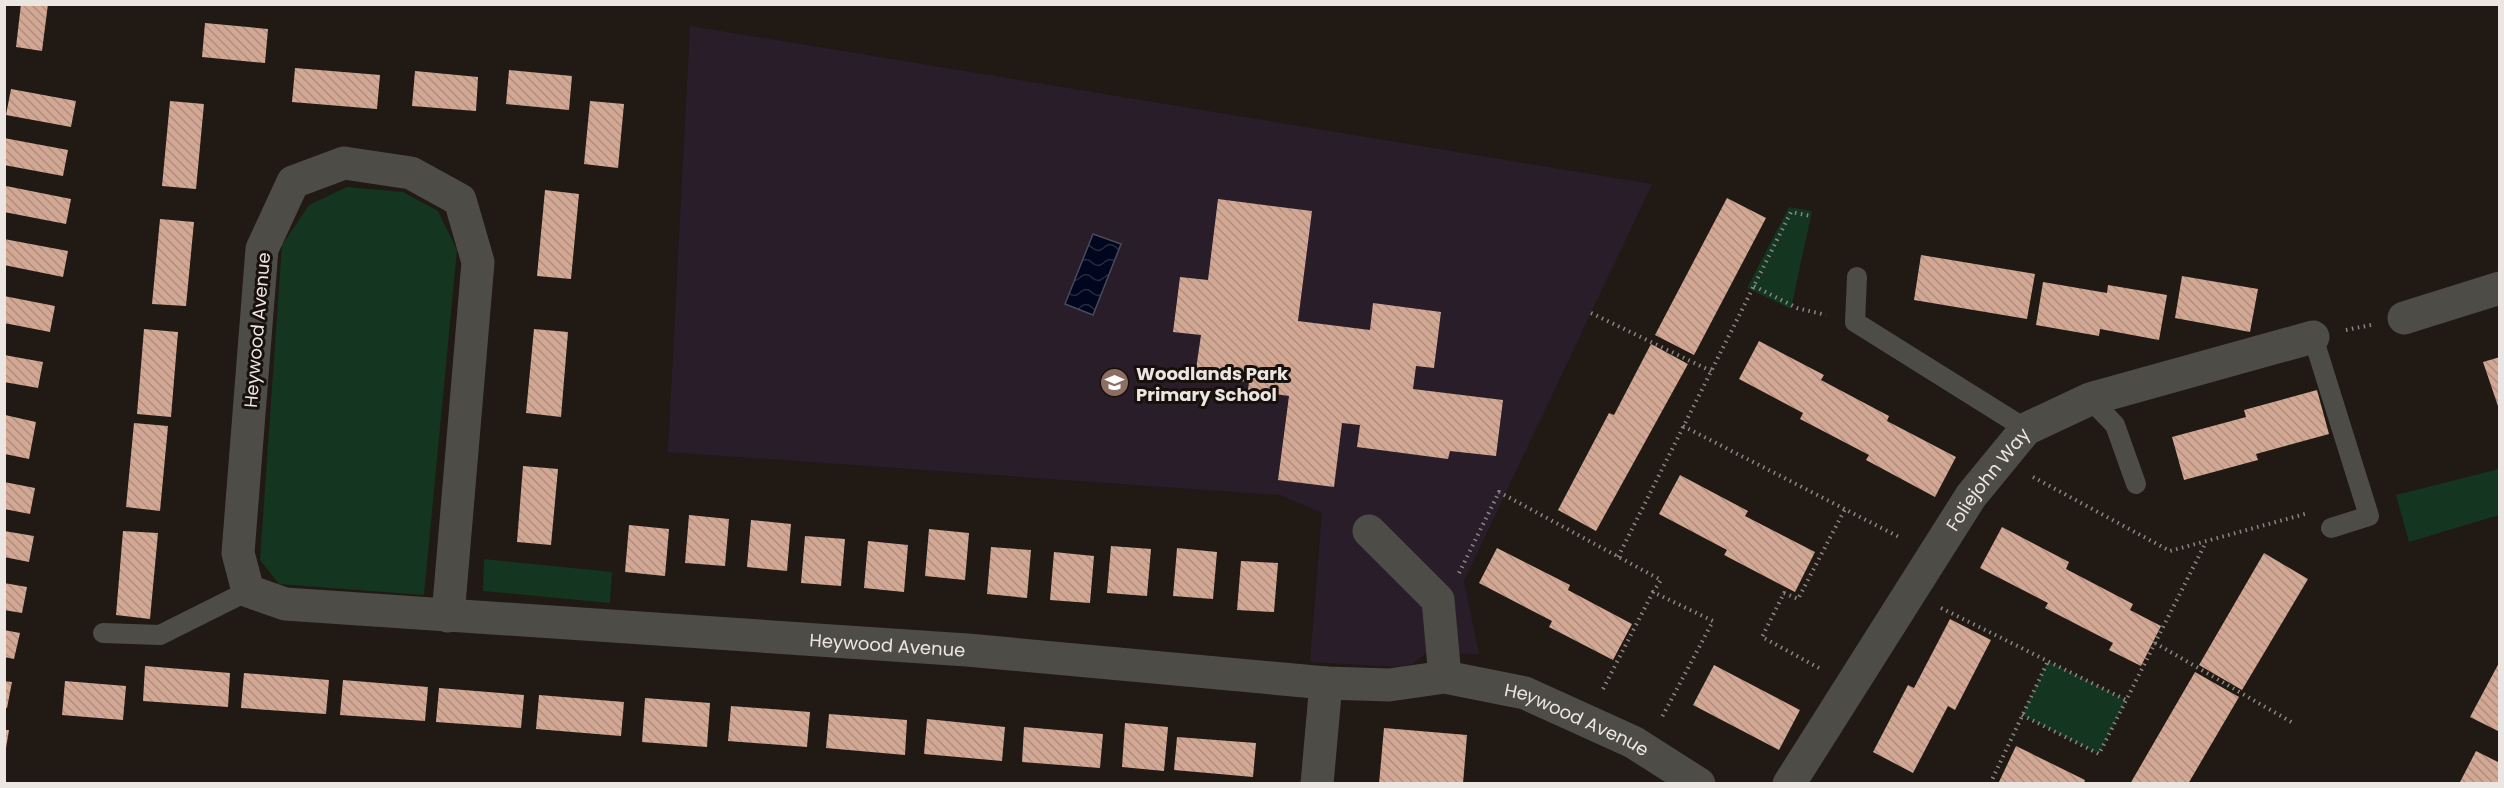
<svg xmlns="http://www.w3.org/2000/svg" width="2504" height="788" font-family="Poppins,sans-serif">
	<style>
		.education { fill: #291d2a }
		.grass { fill: #143520 }
		.water { fill: url(#water-waves); stroke: #48495a; stroke-width: 1.5 }
		.building { fill: url(#building-back-hatch) }
		.lines { fill: none; stroke-linecap: round; stroke-linejoin: round }
		.path { stroke: #8c8581; stroke-width: 4; stroke-dasharray: 1.5 4.5; stroke-linecap: butt }
		.lane { stroke: #4e4c47; stroke-width: 20 }
		.street { stroke: #4e4c47; stroke-width: 33 }
		.labels { text-anchor: middle; dominant-baseline: central; stroke-width: 6; stroke-linejoin: round; paint-order: stroke }
		.street-label { font-size: 18px; fill: #ece6e2; stroke: #17100b }
		.poi-label { font-size: 18px; font-weight: bold; fill: #ece6e2; stroke: #17100b; text-anchor: start }
	</style>
	<defs>
		<pattern id="water-waves" width="16" height="10" patternUnits="userSpaceOnUse" patternTransform="scale(1.5)"><rect width="16" height="10" fill="#01061f"/><path d="M0 5q4-4 8 0t8 0" fill="none" stroke="#262a3f"/></pattern>
		<pattern id="building-back-hatch" width="6" height="6" patternUnits="userSpaceOnUse" patternTransform="scale(1.5)"><rect width="6" height="6" fill="#d2a793"/><path d="M-1 5l2 2M0 0l6 6M5-1l2 2" fill="none" stroke="#af8e7f"/></pattern>
	</defs>
	<rect width="100%" height="100%" fill="#211914"/>
	<!-- education -->
	<path class="education" d="M690,26L1652,184L1464,581L1479,654L1427,653L1412,664L1401,667L1310,662L1322,513L1280,495L668,452Z"/>
	<!-- grass -->
	<path class="grass" d="M347,187L403,192L438,211L457,250L424,595L279,584L260,560L282,245L309,205Z
		M1789,207L1812,211L1791,309L1747,288Z
		M2499,469V515L2409,542L2396,495Z
		M484,559L612,572L610,603L483,591Z
		M2048,661L2126,700L2099,754L2022,715Z"/>
	<!-- water -->
	<path class="water" d="M1093,234L1121,244L1093,315L1065,304Z"/>
	<!-- building -->
	<path class="building" d="M21,4H48L42,51L16,47Z
		M205,23L268,29L265,63L202,57Z
		M295,68L380,75L377,109L292,102Z
		M509,70L572,76L569,110L506,104Z
		M415,71L478,77L476,111L412,106Z
		M11,89L76,101L71,127L6,115Z
		M170,101L204,104L196,189L162,186Z
		M590,101L624,104L618,168L584,164Z
		M4,138L68,150L63,176L4,165Z
		M6,186L71,199L66,224L4,212Z
		M545,190L579,194L571,279L537,276Z
		M1727,198L1766,218L1694,355L1655,335Z
		M1218,199L1312,211L1298,321L1370,330L1373,303L1441,312L1434,368L1416,366L1413,389L1503,400L1496,456L1450,451L1448,459L1357,447L1360,425L1342,423L1334,487L1278,480L1289,396L1248,390L1249,382L1195,376L1201,335L1173,332L1180,277L1208,280Z
		M160,219L194,222L186,306L152,304Z
		M4,239L68,251L63,277L4,265Z
		M1921,255L2035,274L2027,319L1914,300Z
		M2182,276L2258,289L2250,332L2175,318Z
		M2043,282L2107,293L2108,285L2167,295L2159,340L2100,329L2099,336L2036,325Z
		M4,296L55,306L50,332L4,323Z
		M144,329L178,332L171,417L137,414Z
		M534,329L568,332L561,417L526,413Z
		M1759,341L1824,375L1821,380L1889,416L1887,421L1956,457L1935,497L1866,460L1869,455L1800,419L1803,413L1739,379Z
		M1651,344L1688,364L1596,531L1558,510L1609,413L1614,415Z
		M4,355L43,362L38,388L4,382Z
		M2500,357V409H2499L2483,362Z
		M2317,390L2329,434L2256,454L2258,460L2184,480L2172,437L2246,417L2244,410Z
		M5,415L36,422L29,459L5,454Z
		M134,423L168,426L160,511L126,507Z
		M523,466L558,469L551,545L517,542Z
		M1680,475L1748,511L1745,516L1815,552L1795,592L1724,555L1727,550L1659,514Z
		M4,482L35,488L30,514L4,509Z
		M689,515L729,519L725,566L685,563Z
		M751,520L791,524L787,571L747,567Z
		M629,525L669,529L665,576L625,572Z
		M2002,527L2069,562L2066,569L2133,604L2130,610L2161,626L2141,666L2109,650L2113,643L2045,608L2048,603L1980,568Z
		M929,529L969,533L965,580L925,576Z
		M4,531L34,536L29,562L4,557Z
		M123,531L158,533L150,619L116,615Z
		M805,536L845,539L841,586L801,583Z
		M868,541L908,545L904,592L864,588Z
		M1111,546L1151,549L1147,596L1107,593Z
		M991,547L1031,550L1027,598L987,594Z
		M1177,548L1217,552L1213,599L1173,596Z
		M1497,548L1570,585L1568,590L1632,624L1613,660L1549,627L1552,621L1479,583Z
		M1054,552L1094,556L1090,603L1050,600Z
		M2264,553L2308,579L2242,690L2199,665Z
		M1241,561L1278,563L1274,612L1237,610Z
		M4,583L27,587L22,613L4,610Z
		M1950,619L1991,640L1955,710L1948,706L1913,773L1873,752L1908,685L1914,688Z
		M4,630L20,633L14,659L4,657Z
		M2500,661V732L2470,717Z
		M1714,665L1800,710L1779,750L1693,705Z
		M145,666L230,673L228,707L143,701Z
		M2195,672L2239,697L2188,784H2130Z
		M244,673L329,680L326,714L241,708Z
		M343,680L428,687L425,721L340,715Z
		M4,681L12,682L7,708H4Z
		M65,681L126,686L123,720L62,715Z
		M439,688L524,695L521,728L436,722Z
		M539,695L624,702L621,736L536,729Z
		M645,698L710,703L707,747L642,742Z
		M731,706L810,712L807,747L728,741Z
		M829,714L907,720L905,755L826,748Z
		M927,719L1005,727L1002,761L924,754Z
		M1125,723L1168,727L1164,771L1122,767Z
		M1024,727L1103,734L1100,768L1022,762Z
		M1384,728L1467,735L1463,784H1379Z
		M4,730H9L6,748L4,747Z
		M1177,737L1256,743L1253,777L1174,770Z
		M2016,746L2085,780L2084,784H1998Z
		M2476,751L2500,763V784H2459Z"/>
	<g class="lines">
		<!-- path -->
		<path class="path" d="M1754,286L1797,308L1826,315
			M1591,313L1711,371
			M2346,330L2371,325
			M1683,426L1901,538
			M2033,477L2170,551L2305,514
			M1618,557L1791,212L1811,216
			M1459,573L1499,492L1661,580L1653,592
			M1941,608L2126,700
			M2155,643L2293,723
			M1819,668L1762,637L1784,593L1798,599L1845,509
			M1603,689L1653,592L1713,621L1662,717
			M2022,715L2099,754L2206,542
			M1990,784L2048,661"/>
		<!-- lane -->
		<path class="lane" d="M1857,277L1855,322L2026,429
			M2313,337L2369,516L2331,528
			M2090,399L2115,425L2136,484
			M103,633L160,635L248,591"/>
		<!-- street -->
		<g class="street">
			<path d="M2404,318L2500,288"/>
			<path d="M1369,531L1438,600L1445,677"/>
			<path id="s1" d="M448,616L478,262L460,200L411,173L344,163L293,182L262,249L238,553L248,591L285,604L967,650L1326,683L1389,685L1445,677L1525,693L1633,742L1699,784"/>
			<path d="M1317,784L1326,683"/>
			<path id="s2" d="M1789,784L1971,496L2026,429L2090,399L2313,337"/>
		</g>
	</g>
	<!-- icons -->
	<defs>
		<symbol id="school-disc" viewBox="-11 -11 22 22"><circle r="9.5" fill="#8d6e63" stroke="#17100b"/><path d="M0-5L7-2L0 1L-7-2ZM-4 1L0 2.5L4 1V4Q0 6-4 4Z" fill="#fff"/></symbol>
	</defs>
	<g fill-rule="evenodd">
		<use href="#school-disc" x="1098" y="366" width="33" height="33"/>
	</g>
	<g class="labels">
		<!-- street labels -->
		<g class="street-label">
			<text transform="translate(257 330) rotate(-85)">Heywood Avenue</text>
			<text stroke="none"><textPath href="#s2" startOffset="364">Foliejohn Way</textPath></text>
			<text stroke="none"><textPath href="#s1" startOffset="1659">Heywood Avenue</textPath></text>
			<text stroke="none"><textPath href="#s1" startOffset="2358">Heywood Avenue</textPath></text>
		</g>
		<!-- poi labels -->
		<g class="poi-label">
			<text x="1136" y="373">Woodlands Park<tspan x="1136" dy="21">Primary School</tspan></text>
		</g>
	</g>
	<!-- border -->
	<rect width="2504" height="788" fill="none" stroke="#ece6e2" stroke-width="12"/>
</svg>
